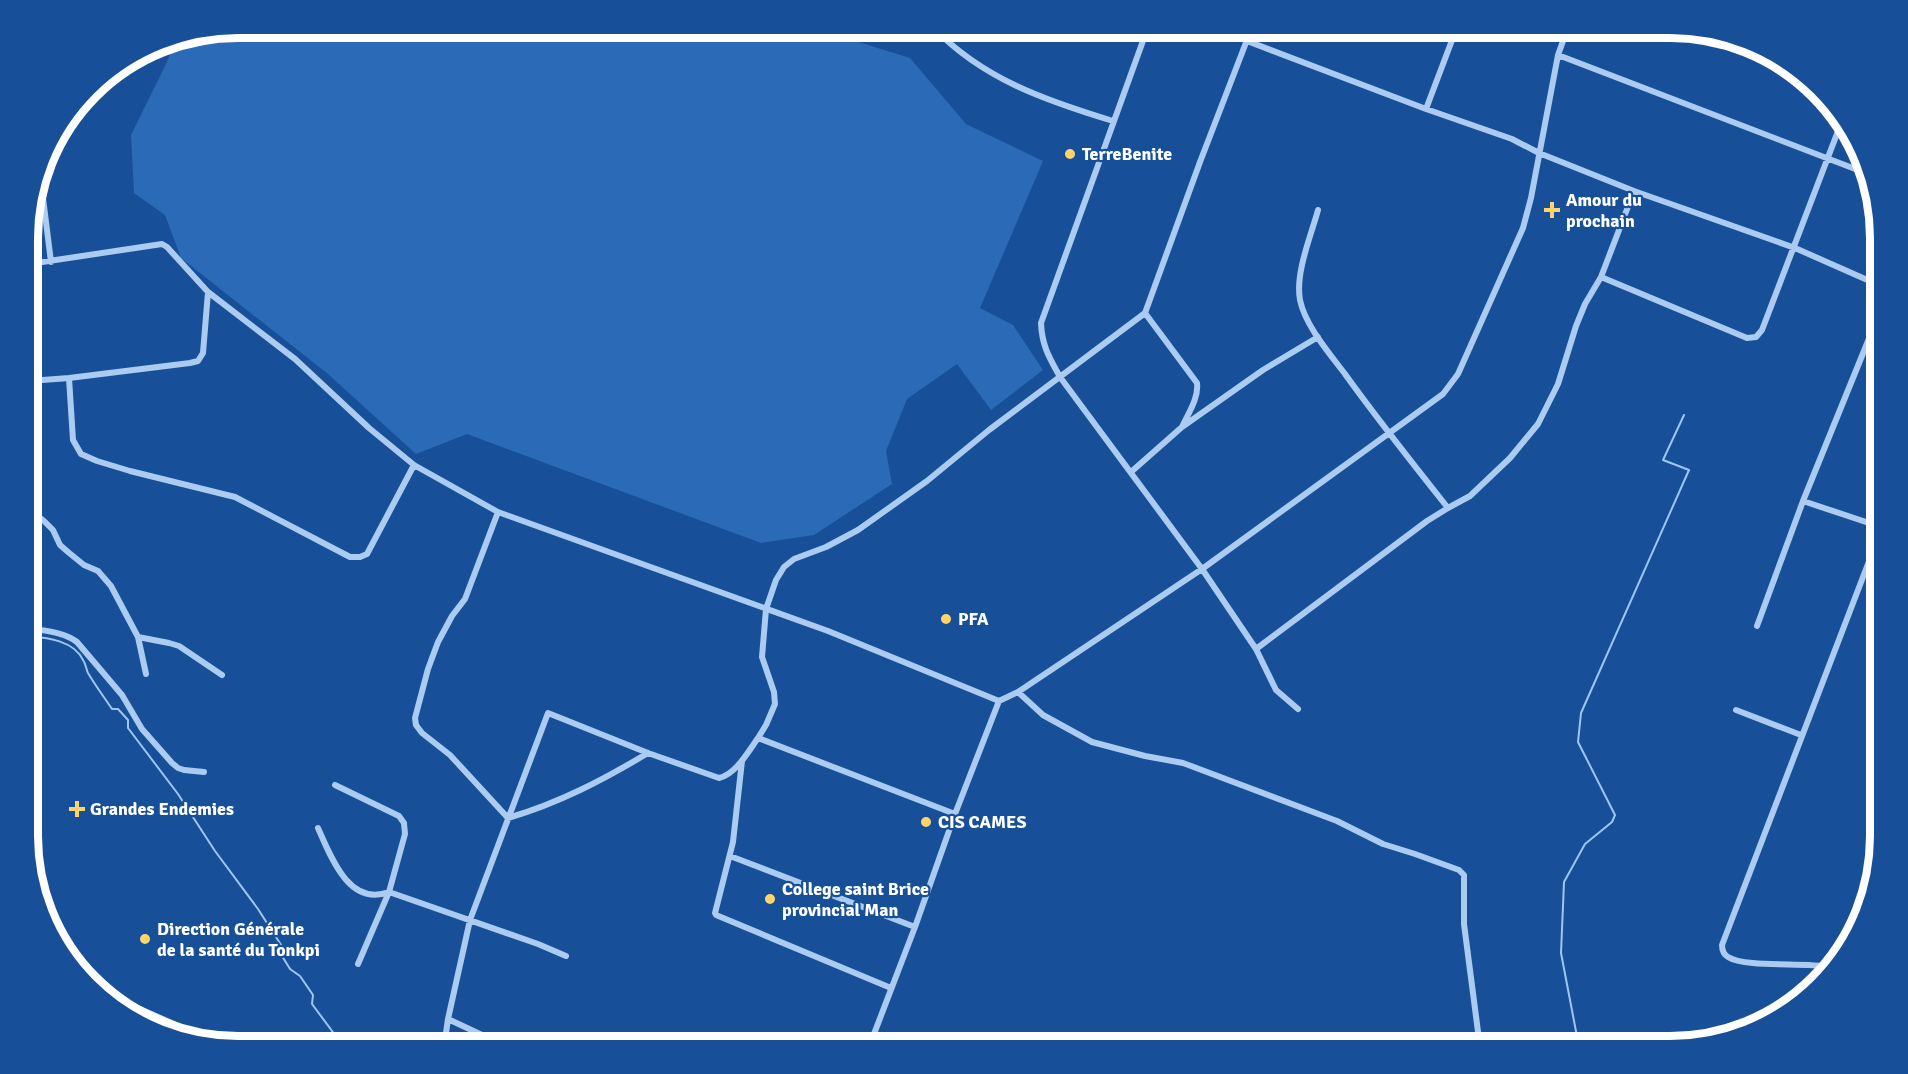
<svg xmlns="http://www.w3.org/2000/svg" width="1908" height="1074" font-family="Signika,sans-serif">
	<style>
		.green { fill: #2b6ab6 }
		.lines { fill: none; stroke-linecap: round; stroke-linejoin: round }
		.stream { stroke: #9ec6f4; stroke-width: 2 }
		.minor { stroke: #abcbf1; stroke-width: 6 }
		.secondary { stroke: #d9e8fc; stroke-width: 12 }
		.poi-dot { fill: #ffd46b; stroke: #175098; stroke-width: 2 }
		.labels { text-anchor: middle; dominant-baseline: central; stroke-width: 4.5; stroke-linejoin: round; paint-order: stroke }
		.poi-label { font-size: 18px; font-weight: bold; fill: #fff; stroke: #175098; text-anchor: start }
		.rim { fill: none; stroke: #fff; stroke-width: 8 }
	</style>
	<rect width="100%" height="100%" fill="#175098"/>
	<!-- green -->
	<path class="green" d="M237,27H810L910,58L966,124L1043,161L980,308L1013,325L1043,370L991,410L957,364L907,399L886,451L892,484L814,535L761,543L467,434L416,454L328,374L181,258L165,215L134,193L131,135L166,64L176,39Z"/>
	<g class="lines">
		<!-- stream -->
		<path class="stream" d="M29,637C47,637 74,641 83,660C86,664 86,669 88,673C95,685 104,697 112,709H118L128,720V728L178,794L215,851L258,909L283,948L282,956L290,969L300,976L313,995L312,1004L344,1047
			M1579,1047L1561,953L1564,882L1585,844L1612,822L1615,815L1578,742L1581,713L1689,470L1663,460L1684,415"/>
		<!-- minor -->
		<path class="minor" d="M933,27C982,79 1047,101 1113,121
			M1148,27L1041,323C1042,346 1049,357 1060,377L1202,569L1256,649L1276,690L1298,709
			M1247,41L1426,109L1512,139L1539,153L1634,191L1795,248L1881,286
			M1558,55L1863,172
			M1426,109L1457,27
			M40,174L51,262
			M29,264L162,244L167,247L208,292L295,359L369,428L414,465L498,512L828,631L999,701
			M1601,277L1747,338L1756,337L1762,330L1843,118
			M1145,313L1197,383C1199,398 1188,414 1182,427
			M69,378L73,440L81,454L97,461L130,471L235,497L350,557H360L367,554L414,465
			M29,381L69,378L190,363L198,361L203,353L208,292
			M1131,472L1182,427L1263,370L1318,337
			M1803,501L1881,527
			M1448,508L1470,496L1510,458L1538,424L1558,384L1576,326L1585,304L1601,277L1634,191
			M29,509L44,521L53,530L60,545L68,552L84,565L98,571L111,586L138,637L146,674
			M498,512L465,599L452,616L438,642L428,669L415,718L416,725L422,733L450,755L508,818C559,803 603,780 648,753
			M1757,626L1803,501L1881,309
			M29,628C45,631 64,632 77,642L122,695L142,729L172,763L178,768L184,770L204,772
			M138,637L169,643L179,646L222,675
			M1256,649L1427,521L1448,508C1413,464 1378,420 1345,374C1329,353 1305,325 1300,300C1295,273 1311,236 1318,210
			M1018,692L1043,715L1092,742L1145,756L1183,763L1337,821L1383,844L1415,854L1459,870L1464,875V924L1480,1047
			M1736,710L1801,735
			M758,738L766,725L775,704L774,692L762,657L766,609L776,580L784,567L794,559L826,547L858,530L927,481L989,430L1145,313L1200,162L1252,27
			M742,761L733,842L715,913L716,915L891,988
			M335,785L399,816L404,823L405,834L389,892L358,964
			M318,828C331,857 349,907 389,892L538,944L566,956
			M730,856L915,927
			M1829,967C1804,962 1745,968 1728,957C1723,954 1722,950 1722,945L1881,530
			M448,1019L499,1043L504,1047
			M444,1047L448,1019L470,920L548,713L648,753L719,778C736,774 748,752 758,738L955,814
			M869,1047L915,927L955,814L999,701L1018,692L1202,569L1443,394L1458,374L1523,228L1531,198L1558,55L1568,27"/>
		<!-- secondary -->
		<path class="secondary" d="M112,1000L189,1034"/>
	</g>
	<!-- markers -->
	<g class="poi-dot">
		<circle cx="1070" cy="154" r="6"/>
		<path d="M1549 201h6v6h6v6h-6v6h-6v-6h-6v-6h6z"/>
		<circle cx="946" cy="619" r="6"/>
		<path d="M74 800h6v6h6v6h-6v6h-6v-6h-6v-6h6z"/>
		<circle cx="926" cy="822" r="6"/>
		<circle cx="770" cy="899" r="6"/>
		<circle cx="145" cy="939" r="6"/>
	</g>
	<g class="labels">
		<!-- poi labels -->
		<g class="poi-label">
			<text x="1082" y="154">TerreBenite</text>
			<text x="1566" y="200">Amour du<tspan x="1566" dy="21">prochain</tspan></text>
			<text x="958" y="619">PFA</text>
			<text x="90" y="809">Grandes Endemies</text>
			<text x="938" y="822">CIS CAMES</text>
			<text x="782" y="889">College saint Brice<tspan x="782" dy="21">provincial Man</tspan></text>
			<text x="157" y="929">Direction Générale<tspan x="157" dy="21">de la santé du Tonkpi</tspan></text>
		</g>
	</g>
	<!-- crop -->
	<path d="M0 0H1908V1074H0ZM238 38H1670A200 200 0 0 1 1870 238V836A200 200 0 0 1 1670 1036H238A200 200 0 0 1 38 836V238A200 200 0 0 1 238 38Z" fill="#175098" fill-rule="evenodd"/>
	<path class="rim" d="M238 38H1670A200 200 0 0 1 1870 238V836A200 200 0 0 1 1670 1036H238A200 200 0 0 1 38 836V238A200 200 0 0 1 238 38Z"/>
</svg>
